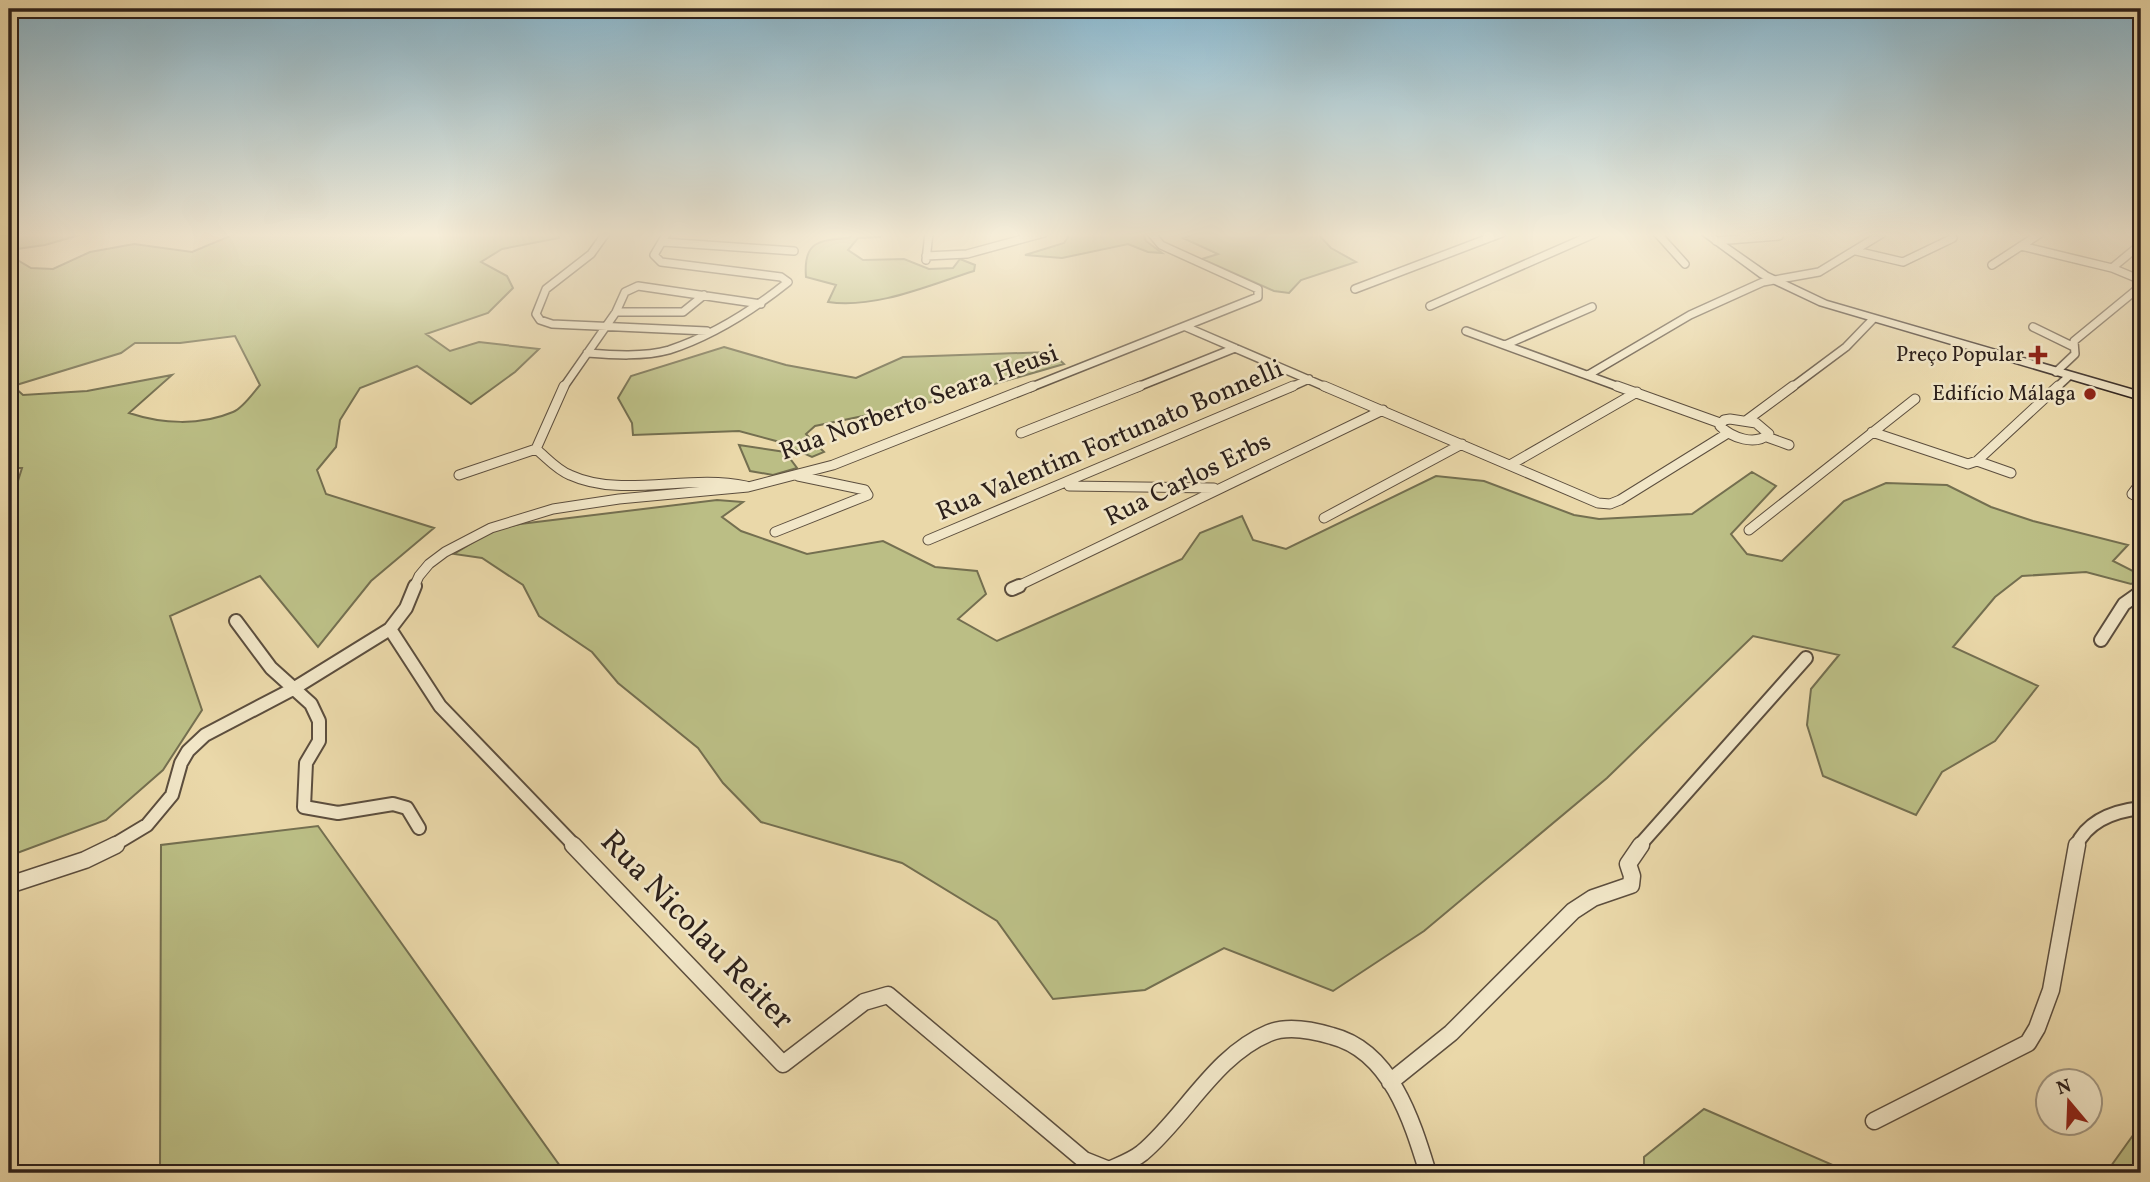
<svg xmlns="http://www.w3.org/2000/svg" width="2150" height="1182" font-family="Vollkorn,serif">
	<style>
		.green { fill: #bbbe85; stroke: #746f50; stroke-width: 2; fill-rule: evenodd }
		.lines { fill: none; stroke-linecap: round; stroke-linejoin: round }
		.minor-far3-casing { stroke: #5c4e3e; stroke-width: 10 }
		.minor-far2-casing { stroke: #5c4e3e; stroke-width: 11 }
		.minor-far1-casing { stroke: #5c4e3e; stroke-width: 16 }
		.minor-casing { stroke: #5c4e3e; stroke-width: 19 }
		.secondary-casing { stroke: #2c201b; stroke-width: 3 }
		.minor-far3 { stroke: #f1e6c7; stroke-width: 7 }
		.minor-far2 { stroke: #f1e6c7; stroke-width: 9 }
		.minor-far1 { stroke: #f1e6c7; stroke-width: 12 }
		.minor { stroke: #f1e6c7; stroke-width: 16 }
		.secondary { fill: #f1e6c7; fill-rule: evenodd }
		.poi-dot { fill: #8f2418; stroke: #f1e6c7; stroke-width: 2.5 }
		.labels { text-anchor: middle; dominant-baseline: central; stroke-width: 5; stroke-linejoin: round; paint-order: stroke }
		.far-poi-label { font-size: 21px; fill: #2c201b; stroke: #f1e6c7; text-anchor: end }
		.street-label { font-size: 26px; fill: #2c201b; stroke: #f1e6c7 }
		.near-street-label { font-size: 32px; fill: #2c201b; stroke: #f1e6c7 }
	</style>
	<rect width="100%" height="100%" fill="#ead8a9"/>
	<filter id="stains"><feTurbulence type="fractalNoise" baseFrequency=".00286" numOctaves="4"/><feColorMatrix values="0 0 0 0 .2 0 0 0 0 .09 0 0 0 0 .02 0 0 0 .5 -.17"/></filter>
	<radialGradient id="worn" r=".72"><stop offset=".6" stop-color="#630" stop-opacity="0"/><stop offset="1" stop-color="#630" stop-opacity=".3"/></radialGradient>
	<!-- green -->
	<path class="green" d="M9,233H86L45,245L9,250Z
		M237,233H558L559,238L502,249L481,262L507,276L513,288L488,313L426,334L450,351L479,342L539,349L515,372L471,404L417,366L360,388L340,420L336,447L317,470L326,494L434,528L371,581L318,647L260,576L170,616L202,710L163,770L106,820L9,856V487L17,484L22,468H9V255L31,268L53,269L90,252L134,244L192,252ZM235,336L260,385C253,393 243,408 233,412C200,426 162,424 129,413L172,375L87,391L23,395L13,386L121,353L135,343H180Z
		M853,233H883L880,237L858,238L848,250L863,260L904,259L929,269L953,268L960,259L975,265L974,271C929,285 876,309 828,302L836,285L806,277C803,241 819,240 849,238Z
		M1065,233H1143L1146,241L1162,253L1148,252L1128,244L1062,258L1025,255L1064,243L1068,237Z
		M1196,233H1317L1331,248L1356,262L1301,280L1289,293L1274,291L1202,259L1218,254L1183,238Z
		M724,347L786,365L856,378L903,357L1051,352L1064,364L936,401L815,426L806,434L824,452L812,457L776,441L739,431L633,435L632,423L618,398L631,376Z
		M739,445L785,452L797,468L773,475L750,471Z
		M1752,472L1776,486L1731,534L1747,554L1782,561L1844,501L1886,483L1947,485L1991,507L2033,521L2128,545L2113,561L2141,575V578L2131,584L2086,572L2022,576L1995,597L1953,647L2038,686L1995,741L1942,772L1916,815L1823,776L1807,725L1811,689L1839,655L1753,636L1607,778L1424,931L1333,991L1224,948L1145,990L1053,999L997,921L902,863L761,822L723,783L698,748L618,683L592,652L539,616L523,585L482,558L454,554L493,530L520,524L717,500L743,502L722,517L741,531L807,554L883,541L935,567L977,571L986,594L958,619L997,641L1182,559L1200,533L1242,516L1253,540L1286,549L1436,476L1484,481L1574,515L1599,519L1692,514Z
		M318,826L565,1173H160L161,845Z
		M1704,1109L1851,1173H1644V1157Z
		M2141,1124V1173H2106Z"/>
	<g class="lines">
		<defs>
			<path id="minor-far3" d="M606,233L591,254L546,289L536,314L540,320L552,324L707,331
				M1657,233L1685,264
				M2041,233L2021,246L2112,268
				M1716,241L1779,236
				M663,242L794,251
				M2141,244L2112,268L2141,280
				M1856,251L1903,262L1953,238
				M926,256L967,254L1044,233
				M926,260L929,233
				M1992,265L2021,246
				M1355,289L1502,233
				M1430,306L1596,233
				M616,312H683L704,295
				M1186,327L1328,388
				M2033,327L2072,346
				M1466,331L1622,388
				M1505,345L1592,307
				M587,353C613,355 644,357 669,350C712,336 753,310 788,282L781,277L661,262L654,255L667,233
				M2056,372L2075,354L2074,341L2141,286
				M1588,375L1690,315L1763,282L1819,272L1883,233
				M563,388L616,312L625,292L638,286L761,304
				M1029,388L1258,297V289L1161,245L1151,233
				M1135,388L1235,348
				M1289,388L1309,379
				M1791,388L1846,347L1873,319
				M2056,388L2069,376"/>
			<path id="minor-far2" d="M1324,386L1598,503L1610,504L1620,500L1728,433
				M1617,386L1720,423
				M1730,419L1756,423L1769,434C1755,446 1732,438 1720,426L1724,420Z
				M1747,420L1793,386
				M1872,432L1968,464L1977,461L2058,386
				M1021,433L1140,386
				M1767,437L1789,445
				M536,449L564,386
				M536,449C547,458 557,470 570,475C622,499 689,473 746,486
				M1977,461L2011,473
				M1510,465L1637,392
				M459,475L536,449
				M2141,482L2132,494L2141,499
				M1069,486L1214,488
				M1324,518L1462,444
				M1749,530L1915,399
				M775,532L868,495L865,490L798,476
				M928,540L1293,386
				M414,587L419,576L429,564L445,552L491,528L553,509L619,499L748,487L833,465L1033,386
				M1016,587L1383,410"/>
			<path id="minor-far1" d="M1012,589L1019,586
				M236,621L271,668L311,704L319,721V741L306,763L304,807L338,813L393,804L407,808L419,828
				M390,629L440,706L575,846
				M2101,640L2124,604L2141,592
				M112,846L147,825L172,795L181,763L188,751L205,735L293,689L390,629L406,608L415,586
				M1639,846L1806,658
				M2076,846C2088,820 2114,811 2141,808"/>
			<path id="minor" d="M573,845L783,1064L864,1002L888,995L1084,1160L1109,1170C1120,1165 1132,1161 1142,1153C1185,1117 1215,1055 1269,1033C1288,1025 1312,1030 1332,1036C1391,1051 1412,1121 1428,1173
				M9,885L85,860L116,845
				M1390,1082L1451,1033L1573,911L1593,898L1631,885L1632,876L1628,864L1641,845
				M1874,1121L2028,1043L2037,1028L2051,990L2077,845"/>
			<path id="secondary" d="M1700,233H1711L1768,273L1827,301L2141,392V400L1819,305L1760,277Z"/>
		</defs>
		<!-- minor-far3 casing -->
		<use href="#minor-far3" class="minor-far3-casing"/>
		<!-- minor-far2 casing -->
		<use href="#minor-far2" class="minor-far2-casing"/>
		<!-- minor-far1 casing -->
		<use href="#minor-far1" class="minor-far1-casing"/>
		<!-- minor casing -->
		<use href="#minor" class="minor-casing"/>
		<!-- secondary casing -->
		<use href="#secondary" class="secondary-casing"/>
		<!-- minor-far3 -->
		<use href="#minor-far3" class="minor-far3"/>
		<!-- minor-far2 -->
		<use href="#minor-far2" class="minor-far2"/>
		<!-- minor-far1 -->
		<use href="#minor-far1" class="minor-far1"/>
		<!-- minor -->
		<use href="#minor" class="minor"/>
		<!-- secondary -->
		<use href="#secondary" class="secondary"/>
	</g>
	<!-- sky -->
	<linearGradient id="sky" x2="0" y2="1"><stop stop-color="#88b6cd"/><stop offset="0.59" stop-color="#f6edd8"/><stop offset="1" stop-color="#f6edd8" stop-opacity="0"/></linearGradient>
	<rect width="2150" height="398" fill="url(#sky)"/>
	<!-- markers -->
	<g class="poi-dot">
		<path d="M2034.5 344.5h7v7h7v7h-7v7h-7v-7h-7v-7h7z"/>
		<circle cx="2090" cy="394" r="7"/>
	</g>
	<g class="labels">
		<!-- far-poi labels -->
		<g class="far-poi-label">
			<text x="2024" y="355">Preço Popular</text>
			<text x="2076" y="394">Edifício Málaga</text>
		</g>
		<!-- street labels -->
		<g class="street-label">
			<text transform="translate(919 403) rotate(-20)">Rua Norberto Seara Heusi</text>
			<text transform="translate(1110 441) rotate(-23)">Rua Valentim Fortunato Bonnelli</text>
			<text transform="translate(1188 480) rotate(-26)">Rua Carlos Erbs</text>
		</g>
		<!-- near-street labels -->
		<g class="near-street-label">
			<text transform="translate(696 931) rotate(46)">Rua Nicolau Reiter</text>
		</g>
	</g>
	<!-- margin -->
	<rect width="2150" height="1182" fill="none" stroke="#ead8a9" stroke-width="35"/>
	<rect x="10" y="10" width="2129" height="1161" fill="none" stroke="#2c201b" stroke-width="3.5"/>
	<rect x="18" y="18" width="2115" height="1147" fill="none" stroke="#2c201b" stroke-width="2"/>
	<!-- north arrow -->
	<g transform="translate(2069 1102) rotate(341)"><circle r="33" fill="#f1e6c7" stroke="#a29782" stroke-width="2"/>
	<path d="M0-5L12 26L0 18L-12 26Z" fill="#8f2418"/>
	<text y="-10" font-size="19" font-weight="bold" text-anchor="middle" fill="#2c201b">N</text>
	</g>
	<rect width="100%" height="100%" filter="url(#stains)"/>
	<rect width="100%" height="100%" fill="url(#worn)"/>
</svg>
